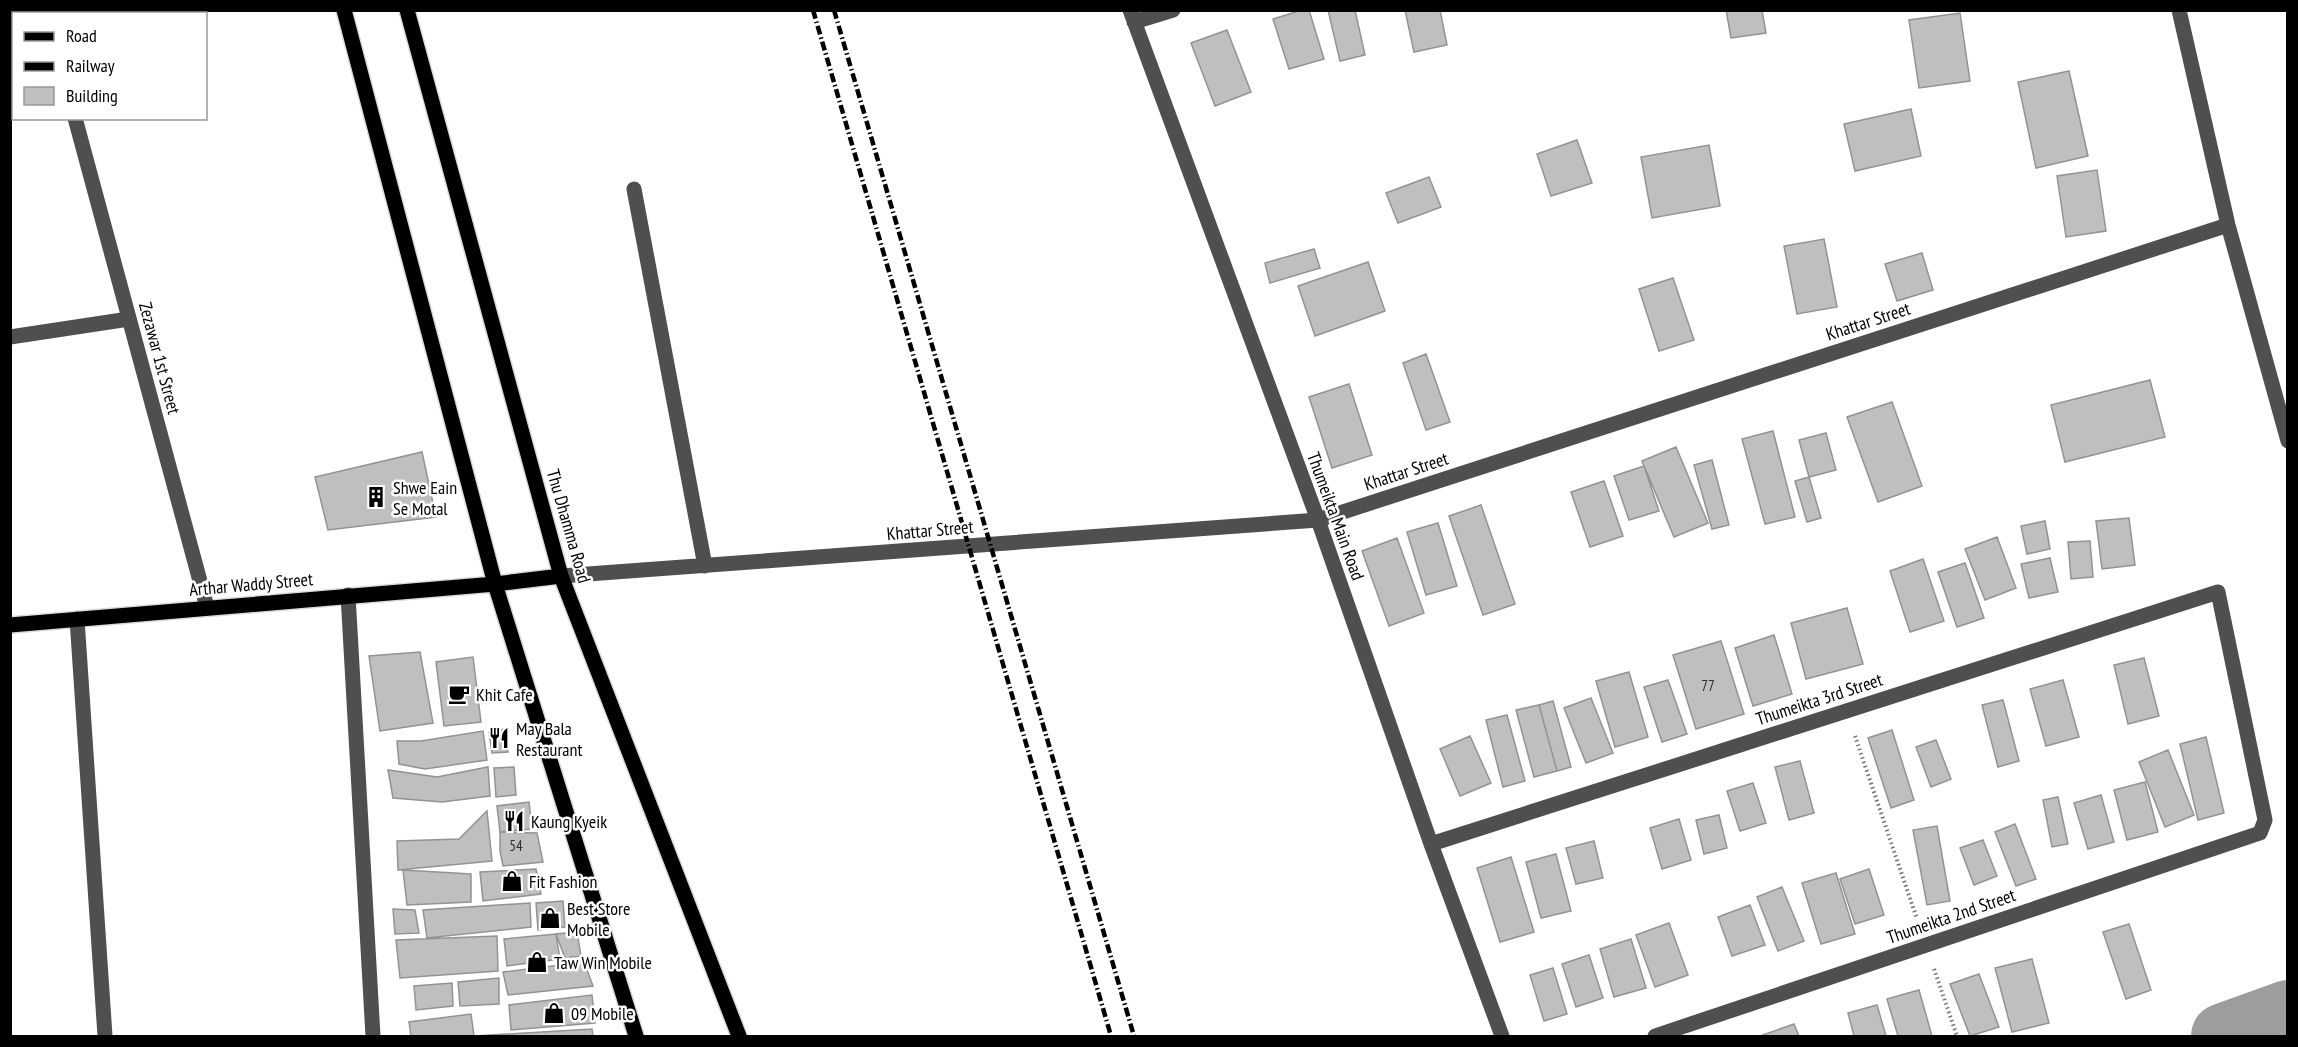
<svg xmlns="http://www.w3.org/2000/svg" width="2298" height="1047" font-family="'PT Sans Narrow',sans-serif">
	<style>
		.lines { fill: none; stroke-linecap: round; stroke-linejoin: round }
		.river { stroke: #9d9d9d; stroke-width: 66 }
		.building { fill: #bfbfbf; stroke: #939393; stroke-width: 1.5 }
		.major-casing { stroke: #dbdbdb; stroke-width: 18 }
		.path { stroke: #717171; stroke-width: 4; stroke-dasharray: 1.5 3; stroke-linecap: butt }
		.minor { stroke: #4f4f4f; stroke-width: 15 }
		.major { stroke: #000; stroke-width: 15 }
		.rail { stroke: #000; stroke-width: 4.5; stroke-dasharray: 9 3 1.5 3; stroke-linecap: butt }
		.labels { text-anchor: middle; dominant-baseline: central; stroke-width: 5; stroke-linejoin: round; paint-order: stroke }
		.number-label { font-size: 15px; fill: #303030 }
		.street-label { font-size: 18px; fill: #000; stroke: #fff }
		.poi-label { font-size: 18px; fill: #000; stroke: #fff; text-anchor: start }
	</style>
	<rect width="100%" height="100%" fill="#fff"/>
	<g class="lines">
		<!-- river -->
		<path class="river" d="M2224,1036L2288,1013"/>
	</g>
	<!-- building -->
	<path class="building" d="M1302,10H1309L1324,59L1289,69L1273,19Z
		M1328,10H1355L1365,55L1340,61Z
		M1405,10H1440L1447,45L1414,52Z
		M1726,10H1762L1766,33L1731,38Z
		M1960,13L1970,81L1919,88L1909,20Z
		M1227,30L1251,92L1215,106L1191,43Z
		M2069,71L2088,156L2036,168L2018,82Z
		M1911,109L1921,156L1855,171L1844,124Z
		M1577,140L1592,183L1551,196L1537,154Z
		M1709,145L1720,206L1652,218L1641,157Z
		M2097,170L2106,231L2066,237L2057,176Z
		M1429,177L1441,207L1398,223L1386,193Z
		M1824,239L1837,307L1797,314L1784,246Z
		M1314,249L1320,268L1270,283L1265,263Z
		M1922,253L1933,290L1897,301L1885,264Z
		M1368,262L1385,311L1315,336L1298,286Z
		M1673,278L1694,340L1659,351L1639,289Z
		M1426,354L1450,422L1426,430L1403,363Z
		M2150,380L2165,437L2065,462L2051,405Z
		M1349,384L1372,455L1332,468L1309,397Z
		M1892,402L1922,486L1878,502L1847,417Z
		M1773,431L1795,517L1765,524L1742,439Z
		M1826,433L1836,470L1809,477L1799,440Z
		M1676,447L1708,523L1674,537L1642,461Z
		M422,452L436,517L328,530L315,477Z
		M1712,460L1729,525L1712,529L1694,465Z
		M1644,466L1659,511L1629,520L1614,476Z
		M1809,477L1821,518L1807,522L1795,481Z
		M1604,481L1623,536L1590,547L1571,492Z
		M1481,505L1515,604L1483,615L1449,516Z
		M2129,518L2135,565L2102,569L2096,521Z
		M2045,521L2050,549L2027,554L2021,526Z
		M1438,523L1457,586L1426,595L1407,532Z
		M1997,537L2016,588L1985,600L1965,549Z
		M1397,538L1424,613L1389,626L1362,551Z
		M2090,541L2093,577L2071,579L2068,542Z
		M2050,558L2058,592L2029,598L2021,564Z
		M1923,559L1944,621L1910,632L1890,571Z
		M1965,563L1984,618L1957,627L1938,572Z
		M1847,608L1863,664L1806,679L1791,623Z
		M1774,635L1792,694L1753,706L1735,648Z
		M1721,641L1744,714L1696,729L1673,655Z
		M420,652L433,723L380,731L369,656Z
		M473,657L481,722L444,726L436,662Z
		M2144,658L2159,716L2128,724L2114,665Z
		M1629,672L1648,737L1615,747L1596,681Z
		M1668,680L1687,734L1662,742L1644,687Z
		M2063,680L2079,737L2046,746L2030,689Z
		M1591,698L1613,753L1586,763L1564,708Z
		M2003,700L2019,761L1998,767L1982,705Z
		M1553,701L1571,767L1557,771L1539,705Z
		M1539,705L1557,771L1534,777L1516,710Z
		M1507,715L1525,781L1503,787L1486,720Z
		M505,729L508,752L492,753L489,732Z
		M1892,730L1914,800L1891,808L1868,738Z
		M483,731L487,760L425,769L399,764L397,741H421Z
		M1470,736L1491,783L1460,796L1440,749Z
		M2206,737L2224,813L2198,820L2180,744Z
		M1936,740L1951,779L1931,787L1916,747Z
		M2168,750L2194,815L2165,827L2139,762Z
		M1800,761L1814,813L1789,820L1775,767Z
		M488,767L490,796L442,802L393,798L388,770L437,777Z
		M514,767L516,795L496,797L494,768Z
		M2145,782L2158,832L2127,840L2114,790Z
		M1753,783L1766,823L1740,831L1727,791Z
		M2101,795L2114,842L2088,849L2074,803Z
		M2058,797L2068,844L2052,847L2043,800Z
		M529,802L532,829L500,832L497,806Z
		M487,811L492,861L398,870L397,841L459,839Z
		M1719,815L1727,848L1704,854L1696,820Z
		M1679,819L1691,860L1662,869L1650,828Z
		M2015,824L2036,879L2016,886L1995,832Z
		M1937,826L1950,901L1927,905L1913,830Z
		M500,832L537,833L543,862L503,866L500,851Z
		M1983,840L1997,876L1974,885L1960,848Z
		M1594,841L1603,878L1576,884L1566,848Z
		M1556,854L1571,911L1541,918L1526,862Z
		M1511,857L1534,932L1500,942L1477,868Z
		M536,869L541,894L483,901L480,872Z
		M1869,869L1884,915L1855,924L1840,879Z
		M403,870L471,874V902L407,905Z
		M1836,873L1855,934L1821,944L1802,883Z
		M1782,887L1804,941L1778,951L1757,897Z
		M563,901L565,927L538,930L536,903Z
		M530,903L531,927L427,938L423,910Z
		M1750,905L1765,945L1732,956L1718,917Z
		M393,909L415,910L419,933L395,934Z
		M1669,923L1688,975L1655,987L1636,935Z
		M2129,924L2151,990L2126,999L2103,932Z
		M577,932L581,956L565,958L556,934Z
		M556,934L560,959L507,966L504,939Z
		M497,936L498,971L400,978L396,940Z
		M1631,939L1646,988L1614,997L1600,949Z
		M1589,955L1603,998L1576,1007L1562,964Z
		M2032,959L2049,1023L2012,1032L1995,968Z
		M584,962L593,986L508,995L503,972Z
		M1553,968L1567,1014L1544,1021L1530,975Z
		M1979,974L1999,1027L1970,1036L1950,984Z
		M499,978V1004L460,1006L458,982Z
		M452,983L453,1006L416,1010L414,986Z
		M1919,990L1932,1036H1898L1887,999Z
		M592,995L595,1023L511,1030L509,1005Z
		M1877,1005L1886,1036H1854L1848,1013Z
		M471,1014L474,1036H411L409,1022Z
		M1794,1024L1799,1036H1760Z
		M592,1029L593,1036H474Z"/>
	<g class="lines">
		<defs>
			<path id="major" d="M344,10L495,584L636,1036
				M407,10L561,576L739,1036
				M10,625L495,584L561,576"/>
		</defs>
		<!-- major casing -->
		<use href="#major" class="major-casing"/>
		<!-- path -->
		<path class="path" d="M1855,736L1917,919
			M1934,969L1957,1036"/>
		<!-- minor -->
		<path class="minor" d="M46,10L47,14
			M1130,10L1318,520L1431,844L1502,1036
			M2179,10L2228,225L2288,441
			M1134,22L1173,10
			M75,118L207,607
			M634,189L705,566
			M10,337L129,319
			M561,576L1318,520L2228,225
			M348,595L373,1036
			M77,619L105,1036
			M1431,844L2218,592L2265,820L2260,833L1655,1036"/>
		<!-- major -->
		<use href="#major" class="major"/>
		<!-- rail -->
		<path class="rail" d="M813,10L1111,1036
			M834,10L1134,1036"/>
	</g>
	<!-- icons -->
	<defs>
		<symbol id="building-bare" viewBox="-9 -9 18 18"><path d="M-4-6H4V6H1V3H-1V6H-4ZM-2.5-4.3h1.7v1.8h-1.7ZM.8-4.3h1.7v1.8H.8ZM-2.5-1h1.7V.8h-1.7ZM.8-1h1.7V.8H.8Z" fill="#000" stroke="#fff" stroke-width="2.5" paint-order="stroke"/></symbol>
		<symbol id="cafe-bare" viewBox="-9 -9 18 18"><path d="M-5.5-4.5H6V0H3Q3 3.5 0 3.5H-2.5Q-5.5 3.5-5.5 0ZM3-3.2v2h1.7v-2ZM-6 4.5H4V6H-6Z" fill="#000" stroke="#fff" stroke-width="2.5" paint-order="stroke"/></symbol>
		<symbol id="restaurant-bare" viewBox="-9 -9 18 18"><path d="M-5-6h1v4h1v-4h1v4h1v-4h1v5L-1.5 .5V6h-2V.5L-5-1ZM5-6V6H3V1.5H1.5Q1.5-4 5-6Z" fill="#000" stroke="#fff" stroke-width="2.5" paint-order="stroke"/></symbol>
		<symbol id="shop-bare" viewBox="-9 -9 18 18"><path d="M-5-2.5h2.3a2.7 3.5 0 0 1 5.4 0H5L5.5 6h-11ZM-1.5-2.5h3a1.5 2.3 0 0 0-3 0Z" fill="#000" stroke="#fff" stroke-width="2.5" paint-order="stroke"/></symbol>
	</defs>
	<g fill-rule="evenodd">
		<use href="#building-bare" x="361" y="482" width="30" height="30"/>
		<use href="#cafe-bare" x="444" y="679" width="30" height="30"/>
		<use href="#restaurant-bare" x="484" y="723" width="30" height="30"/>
		<use href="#restaurant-bare" x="499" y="806" width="30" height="30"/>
		<use href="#shop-bare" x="497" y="866" width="30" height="30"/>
		<use href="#shop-bare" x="535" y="903" width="30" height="30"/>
		<use href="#shop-bare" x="522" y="947" width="30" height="30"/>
		<use href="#shop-bare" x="539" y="998" width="30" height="30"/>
	</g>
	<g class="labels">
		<!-- number labels -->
		<g class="number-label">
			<text x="1708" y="685">77</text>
			<text x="516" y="845">54</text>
		</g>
		<!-- street labels -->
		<g class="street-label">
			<text transform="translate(1868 321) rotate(-18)">Khattar Street</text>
			<text transform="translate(160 358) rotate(75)">Zezawar 1st Street</text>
			<text transform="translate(1406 471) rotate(-18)">Khattar Street</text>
			<text transform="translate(1336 516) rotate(70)">Thumeikta Main Road</text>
			<text transform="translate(569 526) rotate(74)">Thu Dhamma Road</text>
			<text transform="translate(930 530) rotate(-5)">Khattar Street</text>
			<text transform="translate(251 584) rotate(-5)">Arthar Waddy Street</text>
			<text transform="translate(1819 699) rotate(-18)">Thumeikta 3rd Street</text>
			<text transform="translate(1951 916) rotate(-19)">Thumeikta 2nd Street</text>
		</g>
		<!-- poi labels -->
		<g class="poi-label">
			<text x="393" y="487">Shwe Eain<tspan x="393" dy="21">Se Motal</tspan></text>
			<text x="476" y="694">Khit Cafe</text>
			<text x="516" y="728">May Bala<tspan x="516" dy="21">Restaurant</tspan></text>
			<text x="531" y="821">Kaung Kyeik</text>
			<text x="529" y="881">Fit Fashion</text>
			<text x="567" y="908">Best Store<tspan x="567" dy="21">Mobile</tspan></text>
			<text x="554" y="962">Taw Win Mobile</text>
			<text x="571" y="1013">09 Mobile</text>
		</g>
	</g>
	<!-- border -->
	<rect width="2298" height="1047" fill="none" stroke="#000000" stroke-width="24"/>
	<!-- legend -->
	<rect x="12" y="12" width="195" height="108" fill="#ffffff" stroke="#999999" stroke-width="1.5"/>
	<rect x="24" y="32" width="30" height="9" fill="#000000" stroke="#999999" stroke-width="1.5"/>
	<text x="66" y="42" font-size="18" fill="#000000">Road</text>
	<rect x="24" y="62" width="30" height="9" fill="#000000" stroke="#999999" stroke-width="1.5"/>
	<text x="66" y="72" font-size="18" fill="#000000">Railway</text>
	<rect x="24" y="87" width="30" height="18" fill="#bfbfbf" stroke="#999999" stroke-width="1.5"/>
	<text x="66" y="102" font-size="18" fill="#000000">Building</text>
</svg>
